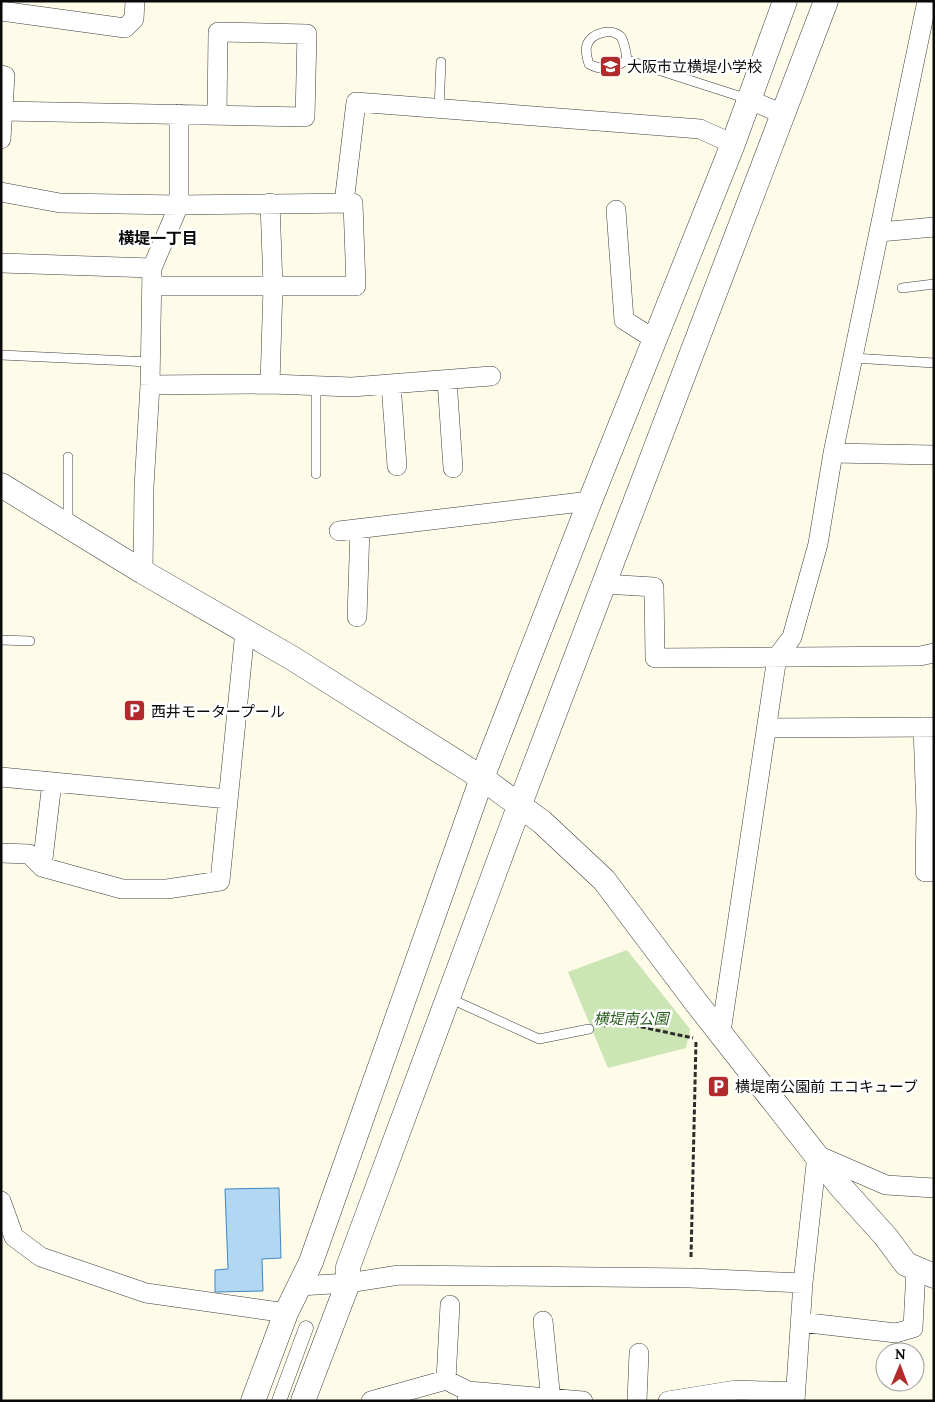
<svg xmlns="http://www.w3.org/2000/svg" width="935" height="1402" font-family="Lora,'Noto Sans JP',serif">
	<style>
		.green { fill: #cce5b5 }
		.water { fill: #b1d7f2; stroke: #3c89c5 }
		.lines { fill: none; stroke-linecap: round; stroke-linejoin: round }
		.service-casing { stroke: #3d3d3d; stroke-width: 10 }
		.pedestrian-casing { stroke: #3d3d3d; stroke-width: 15 }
		.minor-casing { stroke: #3d3d3d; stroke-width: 20 }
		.tertiary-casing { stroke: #3d3d3d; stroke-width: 25 }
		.path { stroke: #2c2c2c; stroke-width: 3; stroke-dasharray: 5 2.5; stroke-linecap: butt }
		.service { stroke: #fff; stroke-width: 9 }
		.pedestrian { stroke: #fff; stroke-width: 14 }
		.minor { stroke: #fff; stroke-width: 19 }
		.tertiary { stroke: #fff; stroke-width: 24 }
		.labels { text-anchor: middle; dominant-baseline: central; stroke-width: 5; stroke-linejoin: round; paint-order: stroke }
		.poi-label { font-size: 15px; fill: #0a0a0a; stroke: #fff; text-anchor: start }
		.park-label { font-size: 15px; font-style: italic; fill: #2a5e1f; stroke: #fff }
		.neighbourhood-label { font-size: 16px; font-weight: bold; fill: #0a0a0a; stroke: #fff }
	</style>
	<rect width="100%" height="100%" fill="#fefbe9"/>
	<!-- green -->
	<path class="green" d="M627,950L690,1029L686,1048L608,1068L568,972Z"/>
	<!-- water -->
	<path class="water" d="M279,1188L281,1258L262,1259L263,1291L215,1292V1270L228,1269L225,1189Z"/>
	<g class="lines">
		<defs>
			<path id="service" d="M627,60C614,68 604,72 589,64C587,58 585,51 587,45C591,33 612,27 621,37C625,43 626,53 627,60L748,99
				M439,108L441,62
				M902,288L934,284
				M1,355L150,362
				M853,358L934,363
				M316,386V474
				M68,524V457
				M1,640L30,641
				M449,998L539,1039L589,1029"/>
			<path id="pedestrian" d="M279,1401L306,1328"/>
			<path id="minor" d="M1,11L125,28L134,19L135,1
				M1,75L5,76L1,139
				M750,100L783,114
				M3,111L305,117L307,34L218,32L217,115
				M1,192L60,203L179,205L353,203L356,286H152
				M270,203L273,286L270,384
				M344,203L356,102L700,129L733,144
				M616,210L624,320L654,339
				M880,232L934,227
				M1,263L152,268
				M447,380L453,468
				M391,384L397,466
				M150,385L270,384L352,387L491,376
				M833,453L934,455
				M339,531L590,501
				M143,572L144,487L150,385L152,268L179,205V114
				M604,584L654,587L655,658L920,656L934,653
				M357,617L360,528
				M923,727L926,811H934
				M768,728L934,727
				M1,777L228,799
				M926,811L925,872H934
				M1,853L29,854L42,867L122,889H167L220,881L245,631
				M42,867L52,782
				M721,1032L777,657L792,637L818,544L833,453L927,1
				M1,1201L14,1237L41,1257L146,1293L286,1313
				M300,1286L348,1283L399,1275L690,1278L803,1283
				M450,1305L446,1380L468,1391L467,1401
				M543,1321L551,1401
				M800,1322L896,1333L913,1328L916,1269
				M468,1391L583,1401
				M371,1401L446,1380
				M637,1401L639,1353
				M668,1401L736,1390L796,1392
				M795,1401L803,1283L817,1155L886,1185L934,1188"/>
			<path id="tertiary" d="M1,485L143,572L292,658L482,778L542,822L604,880L695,1001L841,1187L886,1237L906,1264L934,1276
				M253,1401L286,1313L311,1262L482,778L590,501L733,144L785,1
				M303,1401L348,1283V1267L520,804L826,1"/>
		</defs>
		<!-- service casing -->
		<use href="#service" class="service-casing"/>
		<!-- pedestrian casing -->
		<use href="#pedestrian" class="pedestrian-casing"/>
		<!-- minor casing -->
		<use href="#minor" class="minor-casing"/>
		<!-- tertiary casing -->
		<use href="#tertiary" class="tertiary-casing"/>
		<!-- path -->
		<path class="path" d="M604,1026L623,1023L693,1038
			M691,1257L696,1041"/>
		<!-- service -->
		<use href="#service" class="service"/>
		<!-- pedestrian -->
		<use href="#pedestrian" class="pedestrian"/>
		<!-- minor -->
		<use href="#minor" class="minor"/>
		<!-- tertiary -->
		<use href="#tertiary" class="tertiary"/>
	</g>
	<!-- icons -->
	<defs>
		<symbol id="school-square" viewBox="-11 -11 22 22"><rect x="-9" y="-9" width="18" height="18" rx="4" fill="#b22b2c" stroke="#fff"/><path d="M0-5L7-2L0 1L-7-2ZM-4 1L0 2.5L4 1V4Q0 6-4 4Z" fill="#fff"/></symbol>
		<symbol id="parking-square" viewBox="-11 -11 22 22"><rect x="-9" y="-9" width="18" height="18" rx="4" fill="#b22b2c" stroke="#fff"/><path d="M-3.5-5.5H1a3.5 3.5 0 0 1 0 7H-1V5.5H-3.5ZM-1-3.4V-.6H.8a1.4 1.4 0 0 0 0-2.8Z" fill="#fff"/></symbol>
	</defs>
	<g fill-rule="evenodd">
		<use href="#school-square" x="598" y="54" width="25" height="25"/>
		<use href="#parking-square" x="122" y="698" width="25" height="25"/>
		<use href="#parking-square" x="706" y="1074" width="25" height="25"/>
	</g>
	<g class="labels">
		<!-- poi labels -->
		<g class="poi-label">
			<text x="627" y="66">大阪市立横堤小学校</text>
			<text x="151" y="711">西井モータープール</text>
			<text x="735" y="1086">横堤南公園前 エコキューブ</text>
		</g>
		<!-- park labels -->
		<g class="park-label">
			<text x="631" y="1018">横堤南公園</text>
		</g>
		<!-- neighbourhood labels -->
		<g class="neighbourhood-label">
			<text x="158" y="238">横堤一丁目</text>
		</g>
	</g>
	<!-- border -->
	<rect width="935" height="1402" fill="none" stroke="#0a0a0a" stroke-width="5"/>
	<!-- north arrow -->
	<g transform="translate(900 1367) rotate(1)"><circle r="24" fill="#ffffff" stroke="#9d9d9d"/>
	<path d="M0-4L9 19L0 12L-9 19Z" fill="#b22b2c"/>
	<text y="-8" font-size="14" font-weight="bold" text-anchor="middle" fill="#0a0a0a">N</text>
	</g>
</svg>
